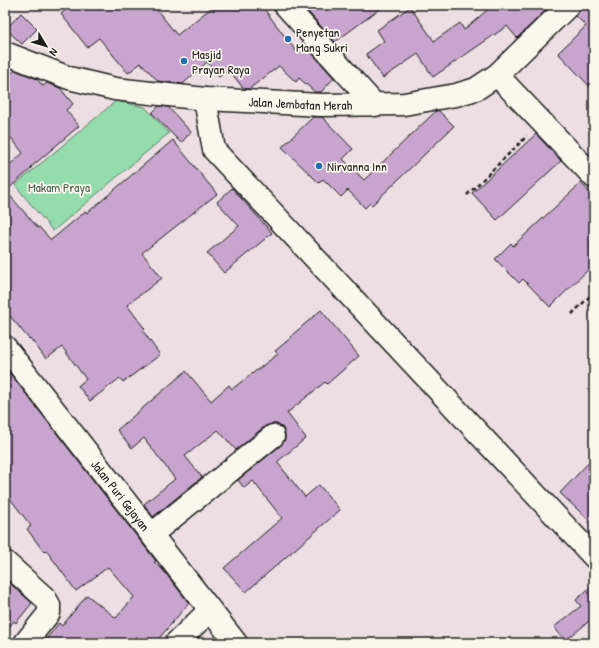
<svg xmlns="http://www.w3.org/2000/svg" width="599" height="648" font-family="'Patrick Hand',sans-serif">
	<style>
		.green { fill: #94dcab; stroke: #587c64 }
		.building { fill: #c8a5cf; stroke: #1c1c1c }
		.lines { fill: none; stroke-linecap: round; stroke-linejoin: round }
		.minor-casing { stroke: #1c1c1c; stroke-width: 25 }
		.path { stroke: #1c1c1c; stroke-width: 2.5; stroke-dasharray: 4 3; stroke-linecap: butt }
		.minor { stroke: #fbf7ec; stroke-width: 22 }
		.poi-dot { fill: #1f6fb2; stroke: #fbf7ec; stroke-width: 1.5 }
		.labels { text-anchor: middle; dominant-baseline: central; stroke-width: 3.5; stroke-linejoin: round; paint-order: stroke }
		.poi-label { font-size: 13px; fill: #1c1c1c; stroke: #fbf7ec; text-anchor: start }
		.street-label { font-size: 13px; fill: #1c1c1c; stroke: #fbf7ec }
		.park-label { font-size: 13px; fill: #465f4e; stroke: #fbf7ec }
	</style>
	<rect width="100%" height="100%" fill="#ecdee3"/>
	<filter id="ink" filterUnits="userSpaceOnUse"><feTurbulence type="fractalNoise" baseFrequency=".025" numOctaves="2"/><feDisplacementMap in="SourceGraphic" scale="8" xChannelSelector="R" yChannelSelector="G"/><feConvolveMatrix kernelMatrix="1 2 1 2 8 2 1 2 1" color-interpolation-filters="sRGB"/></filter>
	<g filter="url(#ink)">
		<!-- green -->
		<path class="green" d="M116,101L145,107L169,133L53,231L15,185Z"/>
		<!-- building -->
		<path class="building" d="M72,5H153L177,35L215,5H261L296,51L303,43L334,78L321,92H315L299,78L296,82L279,66L249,89L243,88L229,70L219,77L207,62L183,84L158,81L141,63L128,73L99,38L87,47L61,14Z
			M302,5H385L335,42Z
			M493,5H551L517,38L507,26L433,77L418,54L383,78L366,54L384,41L377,30L410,7L434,41L460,23L464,30Z
			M581,5H594V91L558,53L586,26L576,16L581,9Z
			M21,13L37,29L22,44L6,29Z
			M15,70L37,79L43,86L47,83L60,88L73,104L66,110L79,126L31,167L32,168L6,191L38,228L39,227L51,240L86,211L87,213L173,140L217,194L142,253L162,278L127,305L145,329L143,331L160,355L123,382L120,378L90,401L78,386L86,379L62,347L46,359L30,338L29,339L5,310V169L23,153L5,130V79Z
			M159,106L168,107L191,132L181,143L152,113Z
			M436,111H439L454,126L372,205L370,203L365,208L348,190L341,197L323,179L319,183L282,147L313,117H322L353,149L343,159L364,180Z
			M536,134L561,161L497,220L472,193Z
			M581,183L594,197V264L550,307L523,279L519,283L495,259L511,243L513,246Z
			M232,188L272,233L224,273L207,253L239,226L217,202Z
			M321,310L359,356L327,384L325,382L287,413L306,438L277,462L305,497L319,485L340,510L246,592L224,568L282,518L253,481L244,488L238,480L281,445L285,440V434L283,428L277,424H271L265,426L236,450L218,430L185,456L202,477L153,517L144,504L175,479L144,438L132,448L117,430L186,371L211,401L229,385L232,389L278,354L275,351L292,337L291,336Z
			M5,367L156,561L154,562L162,569L189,603L155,643H43L59,623L62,626L87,595L116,618L134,597L108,567L76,591L46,550L44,552L27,529L31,526L5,492Z
			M594,457V525L560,493Z
			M5,579L32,603L16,623L14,621L5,632Z
			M594,584V619L593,618L565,641L554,627L581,606L576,600Z"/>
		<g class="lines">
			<defs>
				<g id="minor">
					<path d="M285,5L375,105"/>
					<path id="s1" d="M5,53L69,78L115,89L205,99L264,102L321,105L404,104L456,95L476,89L497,75L569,5"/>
					<path d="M497,75L594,177"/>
					<path d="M205,99L214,150L594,557"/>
					<path id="s2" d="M5,347L236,643"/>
					<path d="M152,534L273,436"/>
					<path d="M5,562L45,598L49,605V613L25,643"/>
					<path d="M176,643L210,610"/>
				</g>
			</defs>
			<!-- minor casing -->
			<use href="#minor" class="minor-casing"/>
			<!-- path -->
			<path class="path" d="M467,195L527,136
				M572,314L594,292"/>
			<!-- minor -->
			<use href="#minor" class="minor"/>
		</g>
	</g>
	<!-- markers -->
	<g class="poi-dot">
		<circle cx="288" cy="39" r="4"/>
		<circle cx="184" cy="61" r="4"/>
		<circle cx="319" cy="166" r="4"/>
	</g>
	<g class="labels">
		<!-- poi labels -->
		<g class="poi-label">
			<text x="296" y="32">Penyetan<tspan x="296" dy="15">Mang Sukri</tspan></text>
			<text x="192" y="54">Masjid<tspan x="192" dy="15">Prayan Raya</tspan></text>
			<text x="327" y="166">Nirvanna Inn</text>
		</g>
		<!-- street labels -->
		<g class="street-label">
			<text stroke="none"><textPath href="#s1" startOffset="302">Jalan Jembatan Merah</textPath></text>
			<text stroke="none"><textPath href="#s2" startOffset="188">Jalan Puri Gejayan</textPath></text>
		</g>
		<!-- park labels -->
		<g class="park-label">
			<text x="59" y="187">Makam Praya</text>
		</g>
	</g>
	<!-- margin -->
	<rect width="599" height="648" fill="none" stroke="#fbf7ec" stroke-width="20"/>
	<rect x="10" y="10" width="579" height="628" fill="none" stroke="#1c1c1c" stroke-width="1.5" filter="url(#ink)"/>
	<!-- north arrow -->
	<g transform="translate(46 46) rotate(128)" stroke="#fbf7ec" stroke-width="3" paint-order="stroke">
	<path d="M0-3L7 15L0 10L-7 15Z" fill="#1c1c1c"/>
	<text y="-6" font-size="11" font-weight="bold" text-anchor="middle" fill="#1c1c1c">N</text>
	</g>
</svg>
